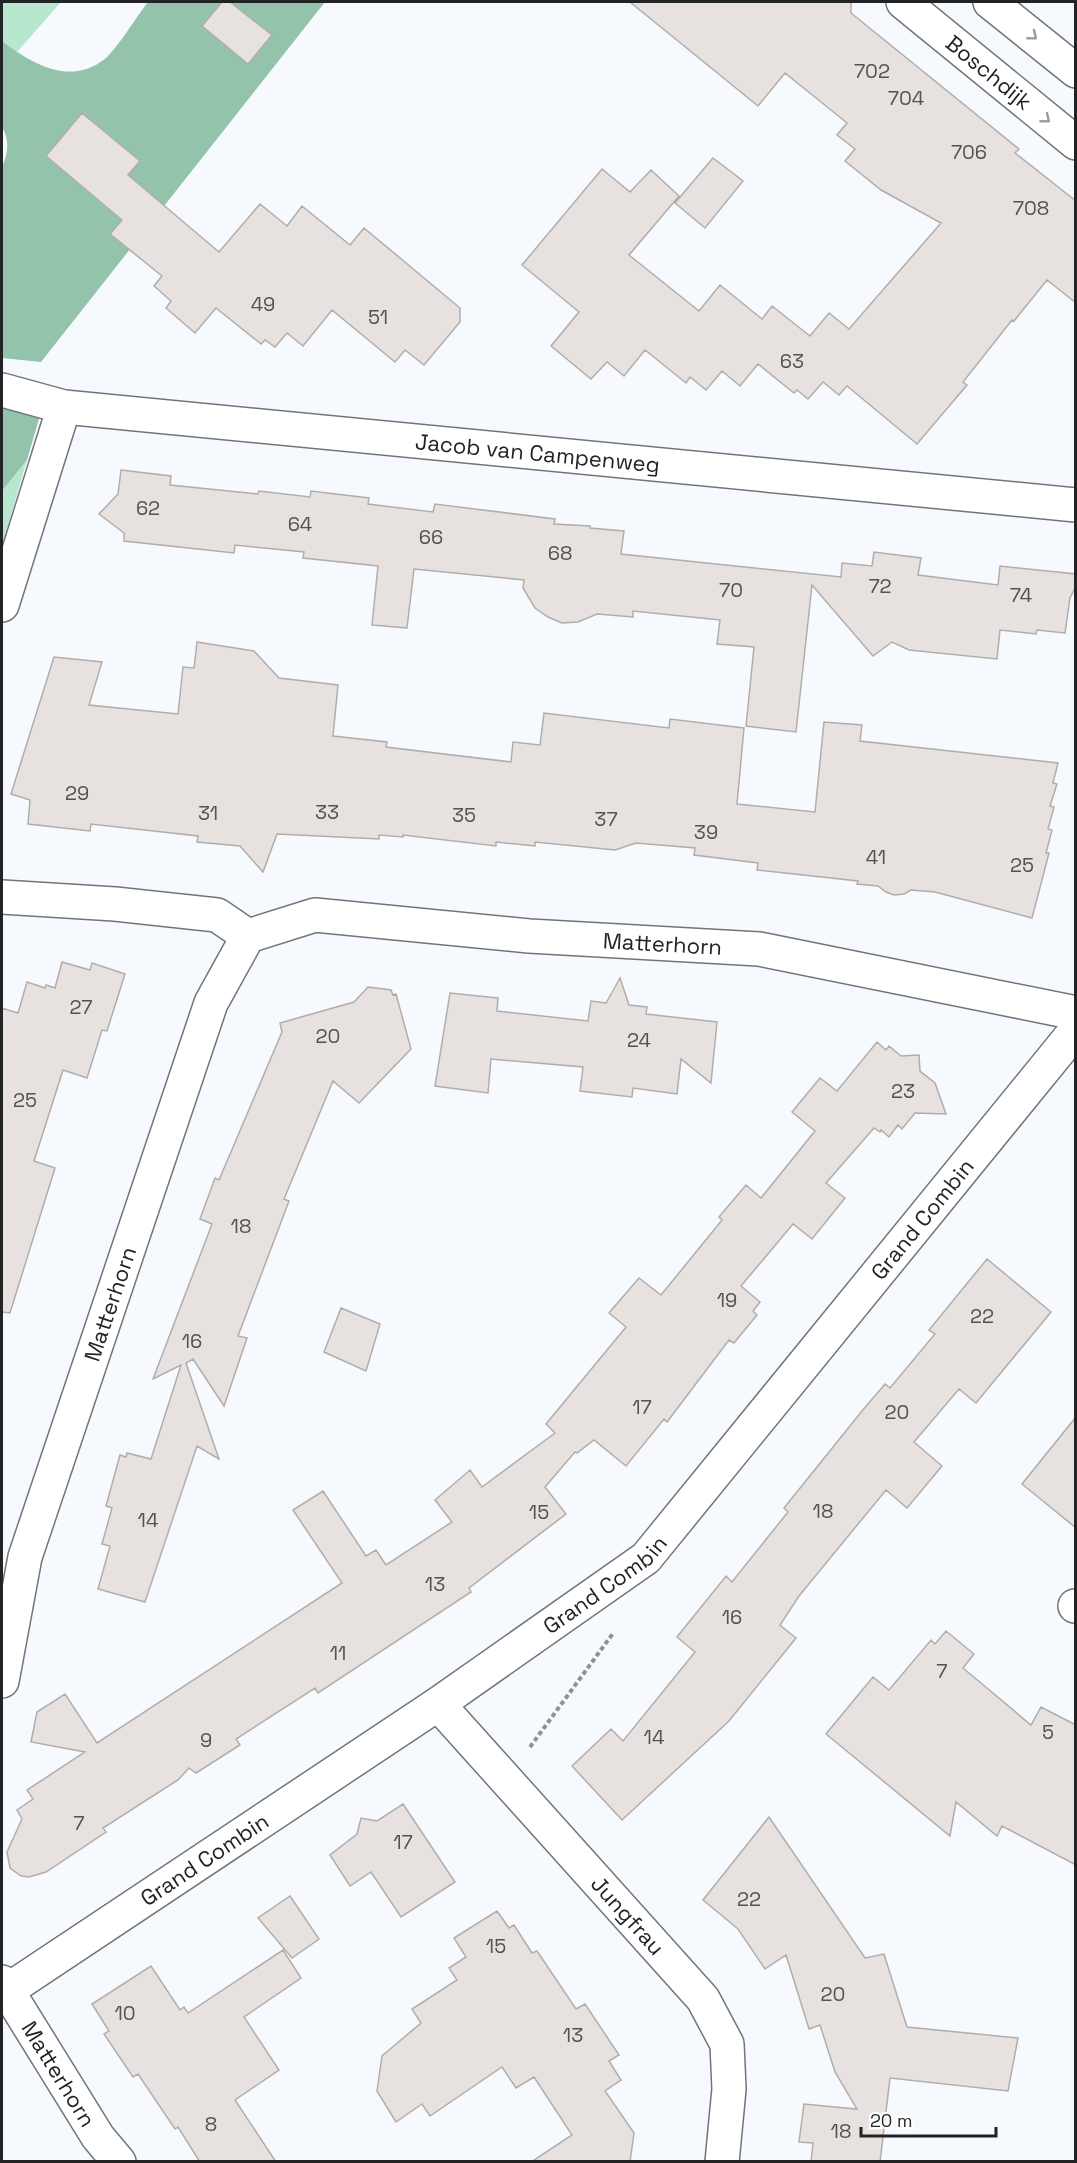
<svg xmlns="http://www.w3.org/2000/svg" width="1077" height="2163" font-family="'Space Grotesk',sans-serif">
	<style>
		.green { fill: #b7e7ce }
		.forest { fill: #94c3ab }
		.building { fill: #e7e2df; stroke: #b2adaa; stroke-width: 1.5 }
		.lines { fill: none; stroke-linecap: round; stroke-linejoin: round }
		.street-casing { stroke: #717579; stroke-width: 36 }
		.primary-casing { stroke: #717579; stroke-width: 36 }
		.path { stroke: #8f9195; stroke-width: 4; stroke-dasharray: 4.5 3; stroke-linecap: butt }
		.street { stroke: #fff; stroke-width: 33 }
		.primary { stroke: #fff; stroke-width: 33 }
		.oneway { stroke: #9c9c9d }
		.labels { text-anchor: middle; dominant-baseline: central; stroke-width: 4.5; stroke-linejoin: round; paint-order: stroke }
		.number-label { font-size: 20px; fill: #535354 }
		.street-label { font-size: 22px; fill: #222325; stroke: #fff }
	</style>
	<rect width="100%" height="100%" fill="#f6faff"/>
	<!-- green -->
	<path class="green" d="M2,2H61L17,52L2,41Z
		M27,460L2,546V491Z"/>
	<!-- forest -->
	<path class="forest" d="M148,2H325L41,362L2,358V167C8,153 10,141 2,127V41C32,64 71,87 106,58C118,47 137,16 148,2Z
		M2,408L41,412L27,460L2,491Z"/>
	<!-- building -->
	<path class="building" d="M222,2H230L272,35L248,64L202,26Z
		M630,2H851V13L1019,149L1015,153L1076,201V303L1047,280L1014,321L1012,320L963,382L967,385L917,444L847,386L839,395L823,382L808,399L797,390L794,393L758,364L740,386L722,371L706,390L690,377L686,383L645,350L624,376L607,362L591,379L551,346L579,312L522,265L602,169L630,192L651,170L679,196L629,255L699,311L720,285L762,319L772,306L810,336L829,313L849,329L941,223L881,190L845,161L855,149L837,135L847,123L785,73L758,106Z
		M82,113L140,161L128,175L219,252L260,204L287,226L302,206L350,245L364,228L460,308V322L424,365L405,350L395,362L332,310L303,346L287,333L275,347L265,340L261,344L216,308L195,333L166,308L171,301L154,286L162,276L110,234L122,220L46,156Z
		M713,158L743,181L705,228L675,203Z
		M121,470L171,476L170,485L258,494L259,491L310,497L311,491L369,498L368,504L433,512L435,504L555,519L554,524L590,526V528L624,531L621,554L841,577L842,563L872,566L874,552L921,558L918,575L998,585L1000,566L1076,574V586L1070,598L1065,633L1037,630L1036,634L1000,630L997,659L909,650L892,642L873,656L812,585L796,732L746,726L754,647L717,644L720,620L633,611V617L597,614L578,622L562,623L548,617L535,608L523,588L524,580L414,569L407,628L372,625L378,566L303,558L304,552L235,545L234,553L124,541V533L99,514L118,494Z
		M197,642L254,651L279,678L338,685L333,736L387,742L386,747L511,762L513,742L540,745L544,713L669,728L670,719L744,728L737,804L815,812L824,722L862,725L860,741L1058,763L1053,783L1057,784L1050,806L1054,807L1048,829L1052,830L1046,853H1049L1032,918L935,892L911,890L904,894L894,895L886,892L878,886L857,884L858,881L757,870L758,863L694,855L695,848L636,843L615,850L535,842V846L496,842V846L403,835V837L379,835V839L277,834L263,872L240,846L197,842L198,836L91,824L90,831L28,824L30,800L11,794L54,657L102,662L89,705L178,714L183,667L194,668Z
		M62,962L90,970L92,963L125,974L107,1031L102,1030L87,1078L63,1070L34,1161L55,1168L10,1313L2,1312V1008L18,1013L27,982L45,988L46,985L55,988Z
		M620,978L629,1005L647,1007L646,1014L717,1022L711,1083L681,1059L677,1094L633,1088L632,1097L580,1091L583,1067L491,1059L488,1093L435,1086L450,993L498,998L497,1011L588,1021L591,1001L606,1003Z
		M368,987L391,990L393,995L396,994L411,1049L359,1103L333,1081L284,1199L289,1201L238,1336L247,1338L224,1406L193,1359L186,1363L219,1459L197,1446L145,1602L98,1589L110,1546L102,1544L112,1508L106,1506L120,1455L126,1457L127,1453L151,1459L181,1365L153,1379L212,1224L200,1219L215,1178L219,1180L282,1032L280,1023L354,1002Z
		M877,1042L886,1050L889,1046L901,1056L919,1055L920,1071L935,1083L946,1114L915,1113L902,1129L898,1125L889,1137L881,1130L880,1132L874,1128L826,1183L845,1198L812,1239L793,1224L741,1286L760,1302L753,1311L757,1315L734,1343L729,1340L667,1422L664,1419L626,1466L594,1440L577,1453L575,1452L545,1487L566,1514L469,1588L471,1592L318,1693L315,1688L236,1739L240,1745L196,1773L189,1768L178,1780L103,1828L106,1832L46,1872L29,1877L21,1876L10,1868L7,1852L22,1819L17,1810L33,1799L27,1790L85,1752L31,1742L37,1712L65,1694L97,1743L342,1583L293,1510L323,1491L366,1556L376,1550L386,1565L452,1522L435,1500L470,1470L482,1487L555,1433L546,1424L626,1327L609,1313L639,1278L661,1295L722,1220L719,1217L746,1185L761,1198L815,1131L792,1112L820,1078L837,1091Z
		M987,1259L1051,1312L976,1403L959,1389L914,1442L942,1466L907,1508L886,1490L799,1596L780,1625L796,1638L729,1721L622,1820L572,1766L611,1729L623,1741L695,1652L677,1637L726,1576L732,1582L788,1512L784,1508L862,1411L885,1384L890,1388L935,1334L929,1330Z
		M341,1308L380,1324L366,1371L324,1352Z
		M1076,1417V1528L1022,1484Z
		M946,1631L974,1654L963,1668L1031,1725L1041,1707L1076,1725V1865L1002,1826L997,1836L956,1802L950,1836L826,1734L873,1677L889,1690L931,1640L935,1644Z
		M403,1804L455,1882L401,1917L371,1872L350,1886L330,1855L357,1834L361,1818L377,1821Z
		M769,1817L865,1958L884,1954L907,2027L1018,2038L1008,2091L890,2078L880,2162H811L813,2143L799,2142L804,2104L857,2109L835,2072L820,2025L809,2029L786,1955L765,1969L738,1929L703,1900Z
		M290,1896L319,1939L292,1958L258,1918Z
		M497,1911L509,1928L514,1925L532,1953L537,1951L576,2009L585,2004L619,2055L609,2061L621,2080L605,2091L634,2133L630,2162H531L572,2135L534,2077L516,2088L502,2067L430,2116L422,2104L396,2122L377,2091L382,2056L421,2023L412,2009L457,1980L449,1968L466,1957L454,1938Z
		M283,1950L301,1978L244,2017L279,2070L235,2100L276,2162H200L178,2127L175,2129L138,2074L133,2077L104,2034L109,2031L92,2004L151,1966L180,2010L184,2007L188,2013Z"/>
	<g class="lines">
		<defs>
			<g id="street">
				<path id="s1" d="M903,2L1076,143"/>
				<path id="s2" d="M2,390L64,407L1076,505"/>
				<path d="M2,605L64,407"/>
				<path d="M2,897L115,904L217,915L248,936"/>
				<path d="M1075,1606H1076"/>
				<path id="s3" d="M2,1681L25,1557L211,1003L248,936L315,915L529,936L759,949L1076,1013"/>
				<path id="s4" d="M438,1704L703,1999L727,2044L729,2089L722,2162"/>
				<path id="s5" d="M2,1982L98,2137L119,2162"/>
				<path id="s6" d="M2,1994L438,1704L646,1558L1076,1030"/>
			</g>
			<path id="primary" d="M990,2L1076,71"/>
		</defs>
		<!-- street casing -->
		<use href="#street" class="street-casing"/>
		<!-- primary casing -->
		<use href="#primary" class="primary-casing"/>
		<!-- path -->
		<path class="path" d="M530,1747L614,1632"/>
		<!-- street -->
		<use href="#street" class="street"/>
		<!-- primary -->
		<use href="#primary" class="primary"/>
	</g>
	<!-- one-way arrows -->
	<defs><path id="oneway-chevron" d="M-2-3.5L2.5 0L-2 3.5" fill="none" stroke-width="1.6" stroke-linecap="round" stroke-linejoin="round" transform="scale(1.5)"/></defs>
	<g class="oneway">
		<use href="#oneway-chevron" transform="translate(1033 36) rotate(39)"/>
		<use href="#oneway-chevron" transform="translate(1046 119) rotate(39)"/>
	</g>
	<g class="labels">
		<!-- number labels -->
		<g class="number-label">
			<text x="872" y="71">702</text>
			<text x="906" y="98">704</text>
			<text x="969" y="152">706</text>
			<text x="1031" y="208">708</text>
			<text x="263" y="304">49</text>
			<text x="378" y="317">51</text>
			<text x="792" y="361">63</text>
			<text x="148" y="508">62</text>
			<text x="300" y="524">64</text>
			<text x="431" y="537">66</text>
			<text x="560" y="553">68</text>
			<text x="880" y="586">72</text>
			<text x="731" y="590">70</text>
			<text x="1021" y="595">74</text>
			<text x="77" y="793">29</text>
			<text x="327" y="812">33</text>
			<text x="208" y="813">31</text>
			<text x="464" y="815">35</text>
			<text x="606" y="819">37</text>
			<text x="706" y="832">39</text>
			<text x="876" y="857">41</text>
			<text x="1022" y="865">25</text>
			<text x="81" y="1007">27</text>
			<text x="328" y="1036">20</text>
			<text x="639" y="1040">24</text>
			<text x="903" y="1091">23</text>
			<text x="25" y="1100">25</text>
			<text x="241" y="1226">18</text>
			<text x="727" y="1300">19</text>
			<text x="982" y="1316">22</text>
			<text x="192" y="1341">16</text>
			<text x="642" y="1407">17</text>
			<text x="897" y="1412">20</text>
			<text x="823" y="1511">18</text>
			<text x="539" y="1512">15</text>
			<text x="148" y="1520">14</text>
			<text x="435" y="1584">13</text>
			<text x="732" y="1617">16</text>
			<text x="338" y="1653">11</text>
			<text x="942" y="1671">7</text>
			<text x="1048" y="1732">5</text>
			<text x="654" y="1737">14</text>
			<text x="206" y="1740">9</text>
			<text x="79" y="1823">7</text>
			<text x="403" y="1842">17</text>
			<text x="749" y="1899">22</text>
			<text x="496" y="1946">15</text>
			<text x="833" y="1994">20</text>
			<text x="125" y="2013">10</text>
			<text x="573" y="2035">13</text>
			<text x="211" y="2124">8</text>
			<text x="841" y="2131">18</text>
		</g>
		<!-- street labels -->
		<g class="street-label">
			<text stroke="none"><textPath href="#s1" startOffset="111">Boschdijk</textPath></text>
			<text stroke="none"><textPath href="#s2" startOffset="540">Jacob van Campenweg</textPath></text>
			<text stroke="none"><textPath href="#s3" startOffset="1206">Matterhorn</textPath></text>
			<text stroke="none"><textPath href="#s6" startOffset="1215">Grand Combin</textPath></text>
			<text stroke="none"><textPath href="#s3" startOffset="393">Matterhorn</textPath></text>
			<text stroke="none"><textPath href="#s6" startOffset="729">Grand Combin</textPath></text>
			<text stroke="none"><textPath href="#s6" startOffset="243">Grand Combin</textPath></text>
			<text stroke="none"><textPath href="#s4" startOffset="284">Jungfrau</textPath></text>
			<text stroke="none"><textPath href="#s5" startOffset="108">Matterhorn</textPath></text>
		</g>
	</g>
	<!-- border -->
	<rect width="1077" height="2163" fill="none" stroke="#222325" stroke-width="6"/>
	<!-- scale -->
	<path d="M861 2127v9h135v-9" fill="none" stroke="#222325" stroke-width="3"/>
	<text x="870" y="2127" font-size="18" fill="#222325" stroke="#ffffff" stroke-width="4.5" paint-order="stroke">20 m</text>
</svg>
